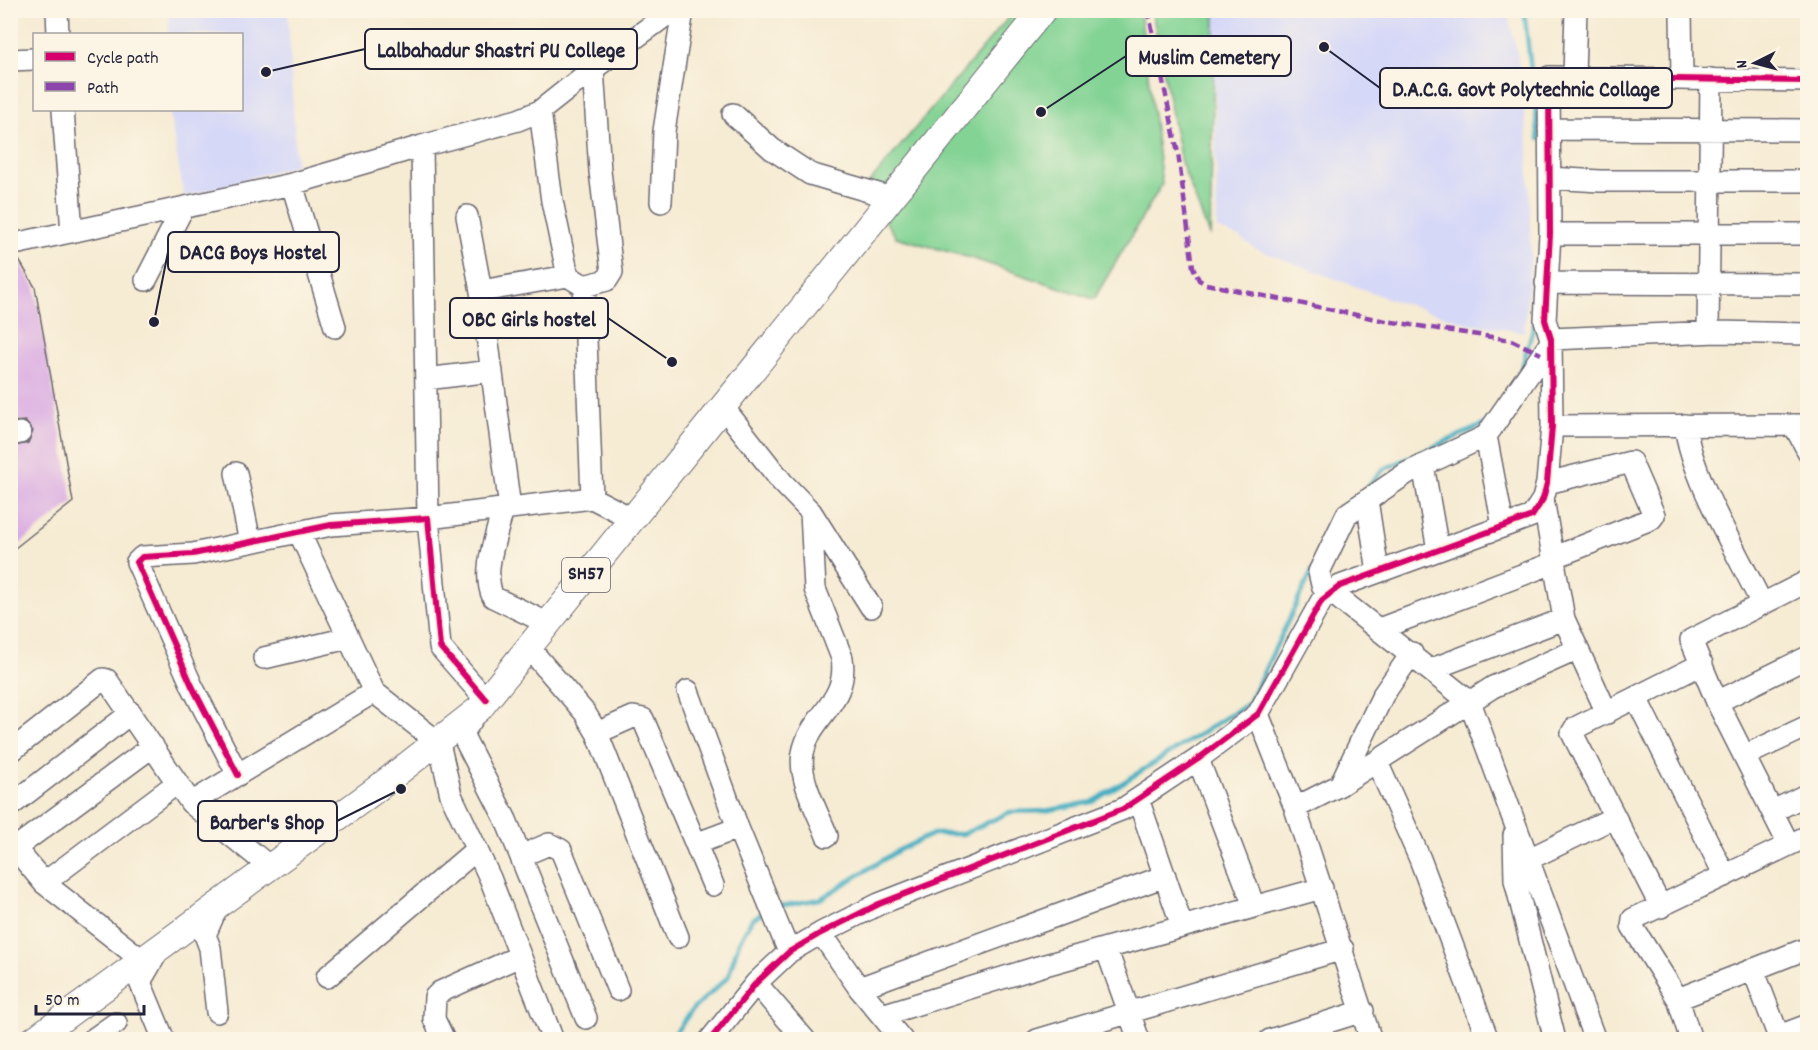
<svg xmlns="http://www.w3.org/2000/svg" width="1818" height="1050" font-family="Dekko,sans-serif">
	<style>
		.built { fill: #d6d8f8 }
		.green { fill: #83d394; stroke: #527a68; stroke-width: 1.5 }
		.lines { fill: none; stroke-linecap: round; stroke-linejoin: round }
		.stream { stroke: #44afc2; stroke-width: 4.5 }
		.building { fill: #d8a8e2 }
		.minor-casing { stroke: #6c6870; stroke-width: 24 }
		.major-casing { stroke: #6c6870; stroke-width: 28 }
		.minor { stroke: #fff; stroke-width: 21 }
		.major { stroke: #fff; stroke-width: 26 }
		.quiet { stroke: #8e44ad; stroke-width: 4.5; stroke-dasharray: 9 4.5; stroke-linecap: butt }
		.cycleway-casing { stroke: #fcf5e5; stroke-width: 10 }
		.cycleway { stroke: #d6006c; stroke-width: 6 }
		.labels { text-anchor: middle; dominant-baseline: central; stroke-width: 6; stroke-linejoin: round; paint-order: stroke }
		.shield { fill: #fcf5e5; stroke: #63616e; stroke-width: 1.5 }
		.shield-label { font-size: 20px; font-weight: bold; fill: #22223b }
		.leader { fill: none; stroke: #22223b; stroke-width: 2 }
		.callout-dot { fill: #22223b; stroke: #fcf5e5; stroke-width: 2 }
		.callout { fill: #fcf5e5; stroke: #22223b; stroke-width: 2 }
		.callout-label { font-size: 22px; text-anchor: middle; font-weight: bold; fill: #22223b }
	</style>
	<rect width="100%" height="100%" fill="#fcf5e5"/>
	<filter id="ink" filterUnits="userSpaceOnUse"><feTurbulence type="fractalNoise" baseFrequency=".0167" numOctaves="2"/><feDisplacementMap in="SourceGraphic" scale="12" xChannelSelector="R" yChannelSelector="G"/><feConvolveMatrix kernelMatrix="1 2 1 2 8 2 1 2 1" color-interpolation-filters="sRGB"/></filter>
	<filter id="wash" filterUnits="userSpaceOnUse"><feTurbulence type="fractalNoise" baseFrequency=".008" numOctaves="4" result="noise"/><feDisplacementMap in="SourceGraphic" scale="24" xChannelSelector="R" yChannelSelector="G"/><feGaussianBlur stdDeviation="1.35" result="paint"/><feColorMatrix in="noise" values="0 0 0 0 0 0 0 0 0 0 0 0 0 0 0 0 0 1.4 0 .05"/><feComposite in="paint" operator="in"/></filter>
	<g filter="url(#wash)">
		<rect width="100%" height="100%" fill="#f6ebd3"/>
		<!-- built -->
		<path class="built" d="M169,11H288L296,165L184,197L169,110H242V34H168Z
			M1214,11H1507L1517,52L1528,144L1531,256L1524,332L1468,323L1389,299L1256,249L1239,237L1217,229Z"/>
		<!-- green -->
		<path class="green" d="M1014,11H1140L1162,184L1094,299L974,259L896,237L864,189Z
			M1152,11H1213L1215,15L1210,237L1181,162Z"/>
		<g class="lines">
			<!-- stream -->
			<path class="stream" d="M1524,10L1539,139
				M1521,370L1536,318
				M1365,490L1384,469L1485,424
				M775,907L820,899L899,850L933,834H963L1010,812L1045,811L1092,802L1249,703L1312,571
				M670,1040L693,1009L728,977L739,942L752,919L765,912"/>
		</g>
		<g id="blocks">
			<!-- building -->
			<path class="building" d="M19,260L35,287L73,502L10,552V447L28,443L33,431L25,421L10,422V262Z"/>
		</g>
	</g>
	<g filter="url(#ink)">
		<use href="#blocks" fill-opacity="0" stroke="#6c6870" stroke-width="1.5"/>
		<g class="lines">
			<defs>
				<path id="minor" d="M57,10L58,34
					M1681,10L1682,79
					M10,60L34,59
					M1574,76L1576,10
					M63,110L72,232
					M540,111L518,120L422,146L428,518L592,498
					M733,114L772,149L810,174L892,198
					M1549,129L1808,130
					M1550,178L1600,181H1808
					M292,184L335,327
					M661,202L664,131L683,10
					M467,216L481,291
					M1550,234H1808
					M10,245L292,184L422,146
					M568,276L552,201L540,111L593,69
					M146,280L183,208
					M1546,283L1808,284
					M584,286L607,280L612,272L600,171L593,69L673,10
					M1708,332L1711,79
					M1551,339L1717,332L1808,334
					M1549,345L1486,436L1407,473L1347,514L1319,572L1322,585L1470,702L1595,1040
					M426,379L492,371
					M723,407L782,482L811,512L871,607
					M1685,425C1692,479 1738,554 1762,604
					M1794,425L1808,451
					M1552,426L1808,425
					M10,435L20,433
					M1486,436L1503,526
					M1423,465L1438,550
					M236,473L250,542
					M1547,483L1631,462L1654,515L1651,519L1555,557
					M1543,499L1564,619L1607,713
					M1367,500L1378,572
					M510,508L481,291L568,276L584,286L592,498L633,519
					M503,509C497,535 481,571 493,597L547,623
					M811,512L815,589L842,658C849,703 810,715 803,753C798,779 818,812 827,836
					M299,532L374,692L439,743L451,795L490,878L553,1040
					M1379,629L1556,562
					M538,635L529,648L585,713L597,733L678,937
					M264,658L348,638
					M1432,669L1564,619
					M688,691L738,828L789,952
					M1636,698L1725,876
					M1717,702L1808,657
					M1258,714L1295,808L1371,1040
					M475,715L462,734L506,820L586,1018
					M597,733L633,717L643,719L713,885
					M10,752L103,679L107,680L191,803
					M1746,755L1808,726
					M1198,759L1254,906
					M1377,762L1420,859L1488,1040
					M238,775L192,686L137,562L142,557L193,554L331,525L428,518L440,647L486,700
					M1340,785L1383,695L1412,653
					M1138,799L1182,926
					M10,806L131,713
					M1295,808L1340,785L1493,687L1576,650
					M1773,811L1808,794
					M1514,835L1515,880L1555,1040
					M10,842L44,883L142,960
					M698,843L738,828
					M1789,845L1717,702L1691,640L1808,581
					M10,852L153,746
					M521,856L549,844L561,850L618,990
					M1529,859L1615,817
					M270,867L191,803L374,692
					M44,883L177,783
					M1661,907L1572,733L1575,728L1702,664
					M821,933L859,988L902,1040
					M1106,948L1139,1040
					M158,951L140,982L164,1040
					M1753,969L1780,1040
					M327,977L477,849
					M756,983L805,1040
					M859,988L1165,876
					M1678,999L1808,948
					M217,1012L210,948L205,935L218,905
					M882,1015L1038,967L1322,888
					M1779,1036L1808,1025
					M92,1040L116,1023
					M444,1040L434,1019L435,997L440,992L520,956
					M710,1040L756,983L789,952L821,933L879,904L1123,809L1198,759L1258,714L1322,600L1340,586L1532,516L1543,499L1547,483L1552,426L1551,339L1545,320L1550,234L1549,77L1808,81
					M1037,1040L1343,949
					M1270,1040L1363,1011
					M1691,1040L1678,999L1632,926L1633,919L1808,836"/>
				<path id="major" d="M33,1040L374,791L479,709L1043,10"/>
			</defs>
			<!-- minor casing -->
			<use href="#minor" class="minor-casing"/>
			<!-- major casing -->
			<use href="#major" class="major-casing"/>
			<!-- minor -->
			<use href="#minor" class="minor"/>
			<!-- major -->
			<use href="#major" class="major"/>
			<!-- quiet -->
			<path class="quiet" d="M1148,10L1178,153L1193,267L1199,280L1206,284L1386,321L1511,340L1541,354"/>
			<defs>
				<path id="cycleway" d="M238,775L192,686L137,562L142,557L193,554L331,525L428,518L440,647L486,700
					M710,1040L756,983L789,952L821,933L879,904L1123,809L1198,759L1258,714L1322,600L1340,586L1532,516L1543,499L1547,483L1552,426L1551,339L1545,320L1550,234L1549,77L1808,81"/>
			</defs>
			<!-- cycleway casing -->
			<use href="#cycleway" class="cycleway-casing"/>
			<!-- cycleway -->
			<use href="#cycleway" class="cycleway"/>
		</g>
	</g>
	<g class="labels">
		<!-- shield labels -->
		<rect class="shield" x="562" y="558" width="48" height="34" rx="4.5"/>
		<g class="shield-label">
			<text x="586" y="575">SH57</text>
		</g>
	</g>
	<!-- callouts -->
	<path class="leader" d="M266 72L365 49M1041 112L1126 56M1324 47L1380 88M154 322L168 252M672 362L608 318M401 789L337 821"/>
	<g class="callout-dot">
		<circle cx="266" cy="72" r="6"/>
		<circle cx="1041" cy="112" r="6"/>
		<circle cx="1324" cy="47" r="6"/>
		<circle cx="154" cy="322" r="6"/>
		<circle cx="672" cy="362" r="6"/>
		<circle cx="401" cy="789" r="6"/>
	</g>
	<g class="callout">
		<rect x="365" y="29" width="272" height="40" rx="6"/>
		<rect x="1126" y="36" width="165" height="40" rx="6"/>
		<rect x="1380" y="68" width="292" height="40" rx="6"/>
		<rect x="168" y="232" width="171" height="40" rx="6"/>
		<rect x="450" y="298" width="158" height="40" rx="6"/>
		<rect x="198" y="801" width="139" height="40" rx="6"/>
	</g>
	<g class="callout-label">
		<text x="501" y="57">Lalbahadur Shastri PU College</text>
		<text x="1209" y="64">Muslim Cemetery</text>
		<text x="1526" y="96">D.A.C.G. Govt Polytechnic Collage</text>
		<text x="253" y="259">DACG Boys Hostel</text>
		<text x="529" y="326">OBC Girls hostel</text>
		<text x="267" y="829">Barber's Shop</text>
	</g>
	<!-- margin -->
	<rect width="1818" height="1050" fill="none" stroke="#fcf5e5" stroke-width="36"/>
	<!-- legend -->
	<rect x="33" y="33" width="210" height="78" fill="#fcf5e5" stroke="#a5a1a1" stroke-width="1.5"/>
	<rect x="45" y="52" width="30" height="9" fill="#d6006c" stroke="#a5a1a1" stroke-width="1.5"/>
	<text x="87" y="63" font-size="18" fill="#22223b">Cycle path</text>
	<rect x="45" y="82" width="30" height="9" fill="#8e44ad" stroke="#a5a1a1" stroke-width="1.5"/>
	<text x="87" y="93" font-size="18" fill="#22223b">Path</text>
	<!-- north arrow -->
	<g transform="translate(1755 63) rotate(264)" stroke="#fcf5e5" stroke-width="4.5" paint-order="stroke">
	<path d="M0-4.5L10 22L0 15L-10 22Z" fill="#22223b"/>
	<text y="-9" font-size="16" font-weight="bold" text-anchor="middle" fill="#22223b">N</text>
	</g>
	<!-- scale -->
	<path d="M36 1005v9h108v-9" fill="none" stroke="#22223b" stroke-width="3"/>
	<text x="45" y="1005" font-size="18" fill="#22223b" stroke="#fcf5e5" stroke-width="4.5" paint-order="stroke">50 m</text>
</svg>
